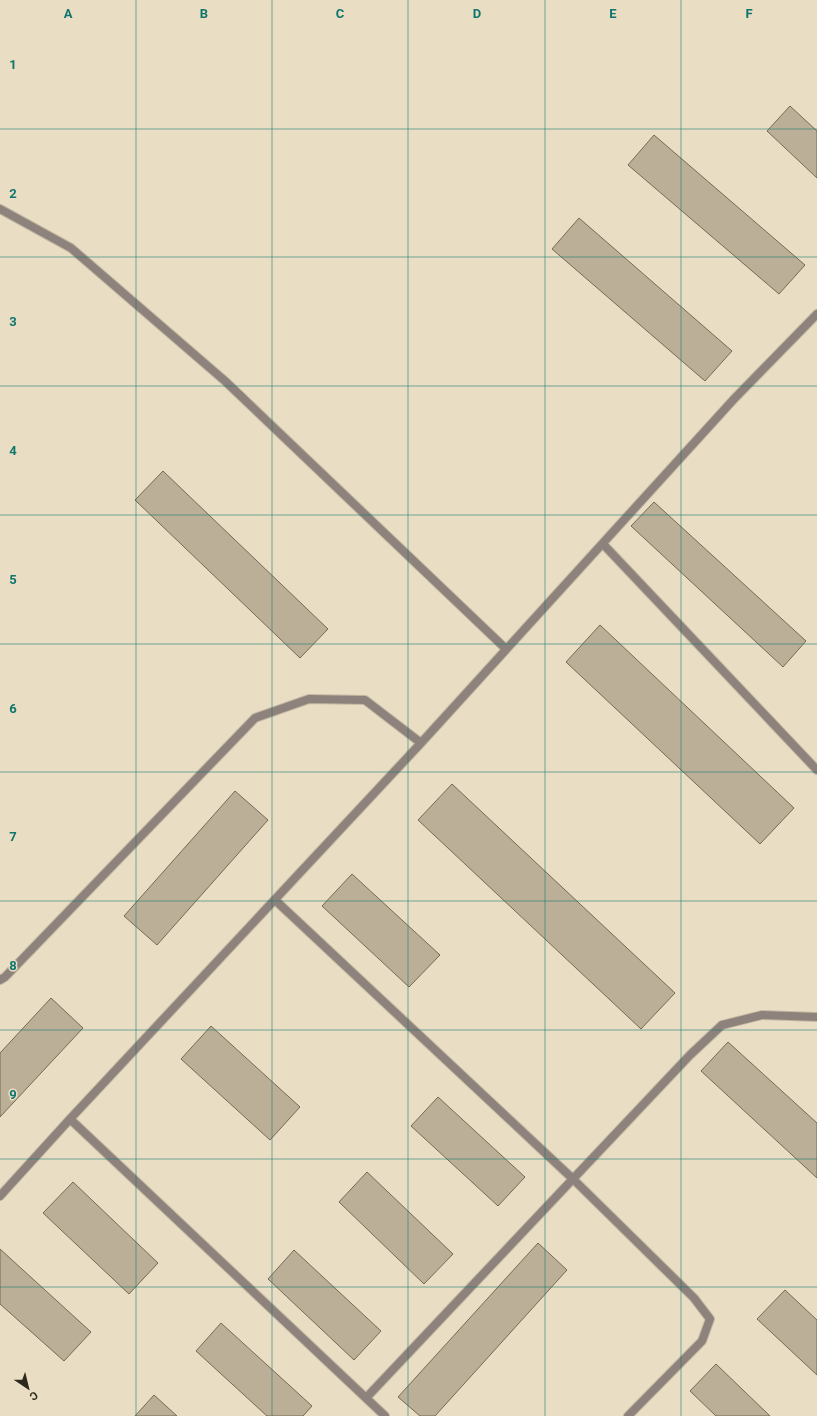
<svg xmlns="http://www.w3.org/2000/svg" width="817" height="1416" font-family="Roboto,sans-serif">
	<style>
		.building { fill: #bbaf97; stroke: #756b54 }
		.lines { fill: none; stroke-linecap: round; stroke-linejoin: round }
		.lane-casing { stroke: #c3b9a2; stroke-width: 10 }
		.lane { stroke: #8e827d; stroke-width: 8 }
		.grid { fill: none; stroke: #0f766e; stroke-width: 1; stroke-opacity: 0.55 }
		.grid-label { font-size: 13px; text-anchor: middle; font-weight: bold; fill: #0f766e; stroke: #e9ddc3; stroke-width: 3; stroke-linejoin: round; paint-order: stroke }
	</style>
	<rect width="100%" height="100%" fill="#e9ddc3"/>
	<!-- building -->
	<path class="building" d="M790,106L817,131V178L767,131Z
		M654,135L805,265L779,294L628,165Z
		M579,218L732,351L705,381L552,249Z
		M163,471L328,629L300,658L135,500Z
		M654,502L806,641L783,667L631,526Z
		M600,625L794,808L760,844L566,662Z
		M452,784L675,993L641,1029L418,820Z
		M235,791L268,820L157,945L124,916Z
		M352,874L440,955L409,987L322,906Z
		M51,998L83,1028L0,1117V1053Z
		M211,1026L300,1107L270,1140L181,1059Z
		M728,1042L817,1123V1178L701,1071Z
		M438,1097L525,1177L498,1206L411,1126Z
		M367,1172L453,1254L424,1284L339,1202Z
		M73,1182L158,1263L129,1294L43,1213Z
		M538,1243L567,1270L435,1416H420L398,1397Z
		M0,1249L91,1332L64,1361L0,1304Z
		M294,1250L381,1331L354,1360L268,1279Z
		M785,1290L817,1320V1375L757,1319Z
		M221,1323L312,1406L303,1416H267L196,1351Z
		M716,1364L770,1416H716L690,1391Z
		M154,1395L177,1416H135Z"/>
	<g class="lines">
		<defs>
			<path id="lane" d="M0,209L71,248L225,381L506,649
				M603,544L817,770
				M275,900L573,1179L694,1298L710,1319L702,1341L628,1416
				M0,980L5,977L255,718L309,699L365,700L421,743
				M70,1119L385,1416
				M0,1196L70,1119L421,743L734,399L817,314
				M366,1398L690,1055L722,1025L762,1015L817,1017"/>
		</defs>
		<!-- lane casing -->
		<use href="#lane" class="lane-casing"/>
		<!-- lane -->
		<use href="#lane" class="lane"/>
	</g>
	<!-- grid -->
	<path class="grid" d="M136,0V1416M272,0V1416M408,0V1416M545,0V1416M681,0V1416M0,129H817M0,257H817M0,386H817M0,515H817M0,644H817M0,772H817M0,901H817M0,1030H817M0,1159H817M0,1287H817"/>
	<g class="grid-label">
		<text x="68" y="18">A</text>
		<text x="204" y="18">B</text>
		<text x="340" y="18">C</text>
		<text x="477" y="18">D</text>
		<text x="613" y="18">E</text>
		<text x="749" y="18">F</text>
		<text x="13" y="69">1</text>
		<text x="13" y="198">2</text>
		<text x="13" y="326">3</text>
		<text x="13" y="455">4</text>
		<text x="13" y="584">5</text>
		<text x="13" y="713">6</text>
		<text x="13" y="841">7</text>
		<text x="13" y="970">8</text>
		<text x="13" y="1099">9</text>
	</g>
	<!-- north arrow -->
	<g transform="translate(28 1388) rotate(145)" stroke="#e9ddc3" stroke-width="3" paint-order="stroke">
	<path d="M0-3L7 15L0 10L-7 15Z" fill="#2d281e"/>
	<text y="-6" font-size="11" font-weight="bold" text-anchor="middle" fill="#2d281e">С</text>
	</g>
</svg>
